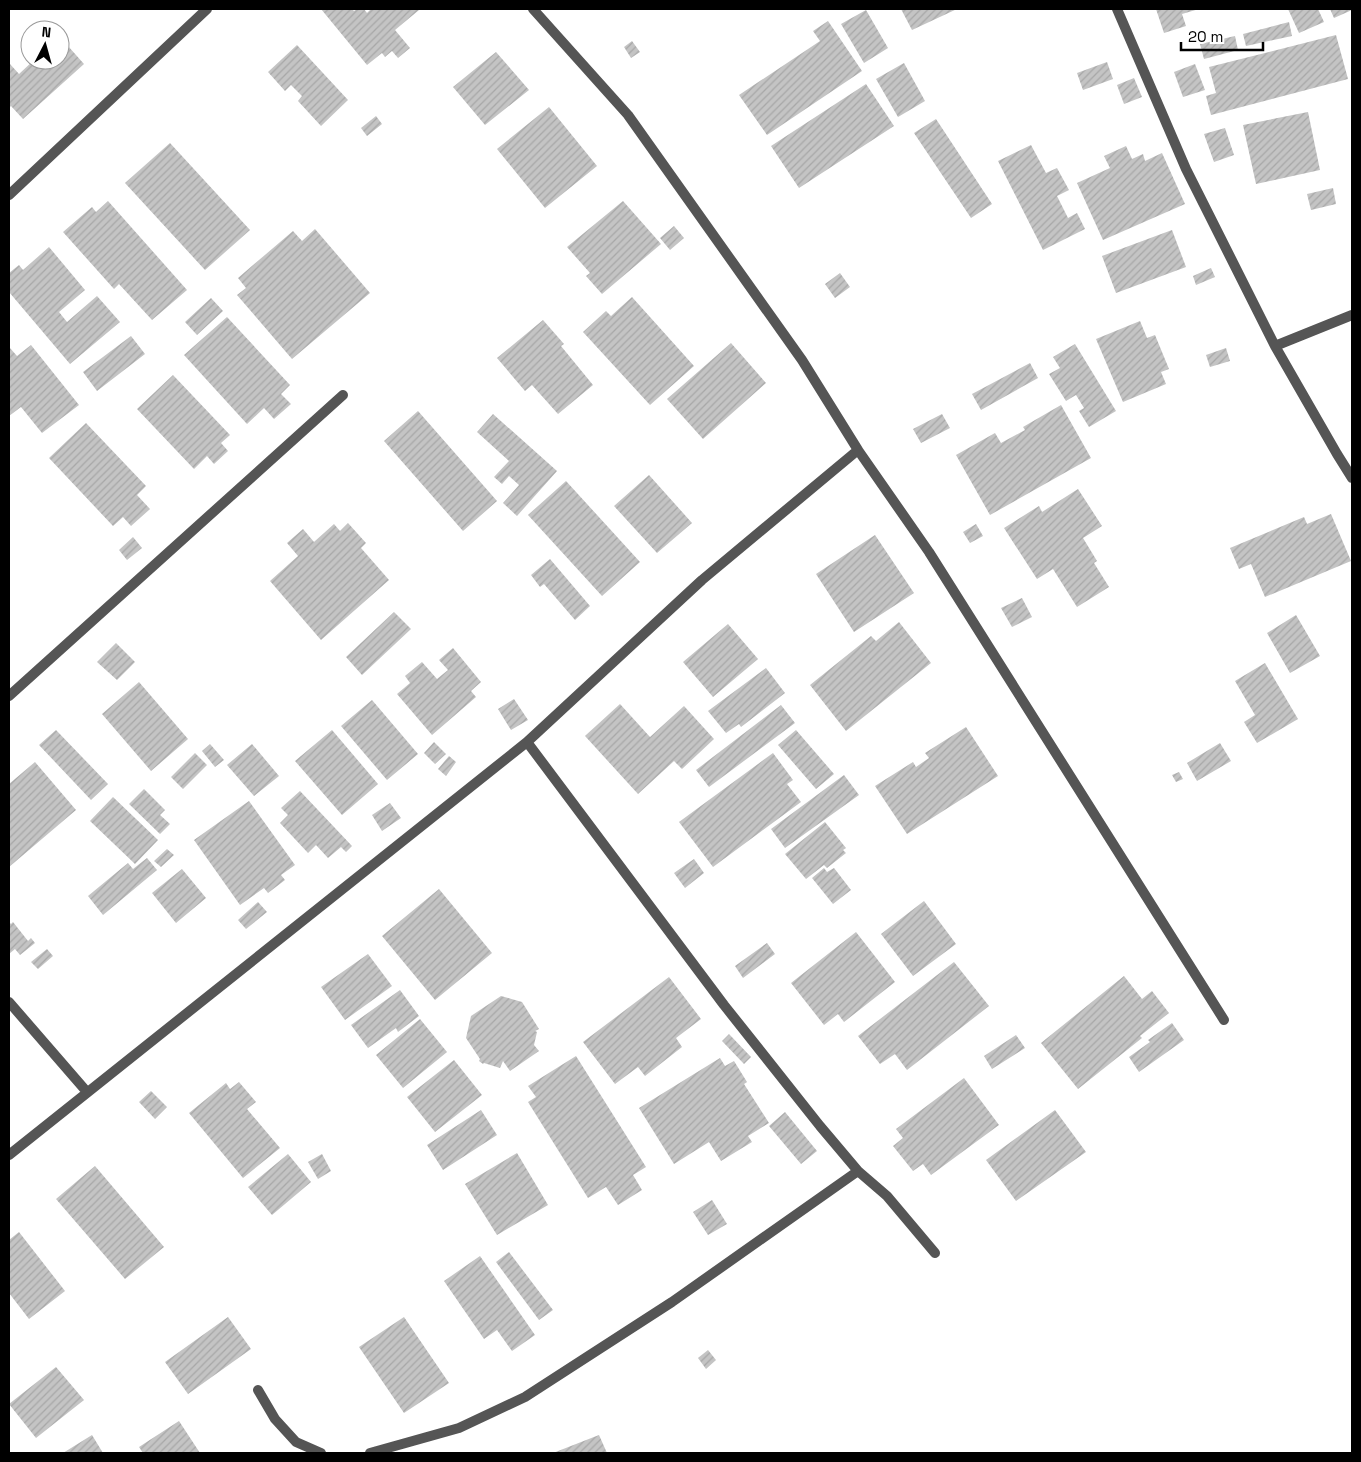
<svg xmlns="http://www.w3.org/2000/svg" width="1361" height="1462" font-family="'Space Grotesk',sans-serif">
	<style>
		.building { fill: url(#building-hatch) }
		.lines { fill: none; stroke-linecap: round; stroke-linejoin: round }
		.street { stroke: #555; stroke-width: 10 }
	</style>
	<defs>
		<pattern id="building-hatch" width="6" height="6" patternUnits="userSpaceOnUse" patternTransform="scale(1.25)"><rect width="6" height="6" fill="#c4c4c4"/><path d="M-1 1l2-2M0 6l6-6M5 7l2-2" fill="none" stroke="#a7a7a7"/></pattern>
	</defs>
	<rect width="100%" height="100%" fill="#fff"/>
	<!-- building -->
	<path class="building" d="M321,9H352L354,11L357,9H364L367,13L371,9H419V10L395,30L410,48L398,58L392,51L385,57L382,53L367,65Z
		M901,9H957L912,30Z
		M1156,9H1199L1182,14L1186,26L1164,33Z
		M1288,9H1318L1324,22L1299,33Z
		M1330,9H1352V10L1334,18Z
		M866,10L888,48L864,63L841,24Z
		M828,21L862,71L767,135L739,95L820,41L813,31Z
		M1289,22L1292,36L1246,46L1243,34Z
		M1336,35L1348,79L1211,115L1206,96L1216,93L1209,67Z
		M1235,36L1238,50L1204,59L1200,44Z
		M60,37L84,64L23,119L11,106L9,108V65L10,64L19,74L34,60H60Z
		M632,41L640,52L631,58L624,47Z
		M297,45L348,100L321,126L298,101L302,96L291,85L285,91L268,72Z
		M496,52L529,90L485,125L453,87Z
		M1107,62L1113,79L1083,90L1077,73Z
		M904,63L925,101L898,117L876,79Z
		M1195,64L1205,90L1183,97L1174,72Z
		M1134,78L1142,97L1124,104L1117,85Z
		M866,84L894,126L799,188L771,146Z
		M549,107L597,166L545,208L497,149Z
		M1308,112L1320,170L1256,184L1243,125Z
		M376,116L382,124L367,136L361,128Z
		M936,119L992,204L971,218L914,133Z
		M1225,128L1234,155L1214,162L1204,134Z
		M170,143L250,230L205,270L125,183Z
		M1031,145L1046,173L1057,168L1069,190L1057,196L1068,218L1077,213L1085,229L1043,250L998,161Z
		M1126,146L1132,159L1143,154L1145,161L1162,153L1185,204L1103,240L1077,183L1110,168L1104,156Z
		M1333,188L1336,204L1311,210L1307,194Z
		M108,201L187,290L152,320L119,284L114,289L63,232L92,207L96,212Z
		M623,201L661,244L602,294L586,276L590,273L567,247Z
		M674,226L684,238L670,250L660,238Z
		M315,229L370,293L292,359L237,295L246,288L238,278L293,231L302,241Z
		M1172,230L1186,267L1116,293L1102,256Z
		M49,247L85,290L59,312L67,322L97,296L120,322L70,364L9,292V273L19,265L23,270Z
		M1211,268L1215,277L1196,285L1193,276Z
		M840,273L850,287L835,298L825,284Z
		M632,297L694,366L650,405L583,332L606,311L611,316Z
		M211,298L223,311L197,335L185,322Z
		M227,317L290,385L281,394L291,404L274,419L264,408L247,424L184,355Z
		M543,320L564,344L561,346L593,385L558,414L532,385L525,391L497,358Z
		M1140,321L1147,338L1155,335L1169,369L1161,372L1166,384L1123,402L1096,339Z
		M131,336L145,354L97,391L83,372Z
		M731,343L766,383L703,439L667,399Z
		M1075,344L1116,411L1089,427L1079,411L1084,408L1076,395L1066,401L1049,374L1060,368L1053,357Z
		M31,345L79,405L42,433L21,407L9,416V348H10L17,356Z
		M1226,348L1230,361L1210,367L1206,355Z
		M1030,363L1038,378L981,410L972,394Z
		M173,375L230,435L221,443L228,451L214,464L207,456L194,469L137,409Z
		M1061,405L1091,458L990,515L956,455L995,433L1001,443L1025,430L1023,427Z
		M418,411L497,501L463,531L384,441Z
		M493,414L557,471L517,516L503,503L519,485L509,476L502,484L494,477L509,461L477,432Z
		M942,414L950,428L921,443L913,429Z
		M86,423L146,486L137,495L150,509L131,526L123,517L113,526L49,458Z
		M649,475L692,523L657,553L614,506Z
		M566,481L640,562L602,596L528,515Z
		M1078,489L1102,526L1083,538L1097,561L1094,563L1109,587L1077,607L1053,569L1037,579L1004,528L1039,506L1042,512Z
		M1331,514L1351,561L1265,597L1251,564L1239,569L1230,548L1304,517L1307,524Z
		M348,523L366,543L361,548L389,580L321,640L270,581L298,556L287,543L303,529L314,542L334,524L340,531Z
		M976,524L983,536L970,543L963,532Z
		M875,535L914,593L854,632L816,574Z
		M133,537L142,548L127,560L119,550Z
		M550,559L590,606L575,620L544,584L540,587L531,575Z
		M1022,598L1032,617L1012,627L1001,608Z
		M394,612L411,629L362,675L346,657Z
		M1296,615L1320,656L1290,673L1267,633Z
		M899,622L931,663L846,731L810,685L871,636L876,641Z
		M728,624L758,659L713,697L683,662Z
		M116,643L135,662L117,680L97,662Z
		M453,648L481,682L471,691L476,697L432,735L397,694L410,683L405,676L422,662L437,679L448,670L439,660Z
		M1265,663L1298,719L1257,743L1244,722L1255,715L1235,681Z
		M766,668L785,693L741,727L739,724L726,733L708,711Z
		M139,682L188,739L151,771L102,714Z
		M514,699L528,720L511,730L498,709Z
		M372,700L418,754L387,780L341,726Z
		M620,704L650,737L684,706L714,739L682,769L674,761L638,794L585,736Z
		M781,705L795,723L709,787L696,770Z
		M966,727L998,776L907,834L875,786L913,762L916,767L929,758L925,753Z
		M56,730L108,784L91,800L39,745Z
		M332,730L378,784L342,815L295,761Z
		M796,730L834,774L816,789L778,745Z
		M434,742L446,754L435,764L424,753Z
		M1220,743L1231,761L1197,781L1187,763Z
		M210,744L224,760L215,767L202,751Z
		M252,744L279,776L254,796L227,765Z
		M195,753L207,765L183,789L171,777Z
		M773,753L793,780L787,784L801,802L713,867L679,822Z
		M449,756L456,762L446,776L438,769Z
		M35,762L76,810L9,867V784Z
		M1179,772L1183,779L1176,782L1172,775Z
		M844,775L859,795L785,848L771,829Z
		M144,789L165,810L160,815L170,824L160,834L129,804Z
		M300,791L352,846L346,852L341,847L328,858L316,845L308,853L280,823L288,815L281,808Z
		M113,797L158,840L135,864L90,821Z
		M249,801L295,865L281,875L285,880L268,893L264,888L240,905L194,840Z
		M390,803L401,818L382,831L372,815Z
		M825,822L846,848L843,850L846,853L827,868L824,865L806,879L785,854Z
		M167,849L174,855L161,867L154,861Z
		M147,858L157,870L103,915L88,896L128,863L133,869Z
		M694,859L704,873L685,888L674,873Z
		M824,868L827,872L834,868L851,890L833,904L812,878Z
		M182,869L206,898L176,923L152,893Z
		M439,889L492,953L435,1000L382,936Z
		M924,901L956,944L913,976L881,934Z
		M258,902L267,912L246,929L238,920Z
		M9,922L11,924L13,922L28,941L31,938L35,943L20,955L15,949L9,954Z
		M856,932L895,982L844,1022L838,1014L824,1025L791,983Z
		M767,943L775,954L743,978L735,966Z
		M47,949L53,956L38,969L31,962Z
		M368,954L392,986L345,1020L321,987Z
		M954,962L989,1006L907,1070L895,1054L880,1064L858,1036Z
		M1124,976L1142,999L1152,991L1169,1013L1140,1036L1142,1038L1078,1089L1041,1043Z
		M669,977L701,1019L676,1038L682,1047L645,1076L638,1067L615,1084L583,1042Z
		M400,990L419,1016L398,1032L396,1028L368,1048L351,1025Z
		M501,996L522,1002L539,1029L535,1031L537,1032L534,1045L539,1051L510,1071L503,1061L500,1068L484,1063L483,1064L479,1061L480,1059L466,1038L471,1016Z
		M420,1019L447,1052L403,1088L376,1055Z
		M1172,1023L1184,1040L1139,1072L1129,1057L1150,1042L1148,1040Z
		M729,1034L751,1057L744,1064L722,1041Z
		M1016,1035L1025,1048L992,1069L984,1056Z
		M576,1056L646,1167L633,1175L642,1190L618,1205L606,1187L588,1198L528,1102L536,1097L528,1086Z
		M720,1058L725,1066L734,1061L747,1082L744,1084L769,1123L748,1136L752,1142L721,1161L709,1142L674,1164L639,1108Z
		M454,1060L482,1095L435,1132L407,1097Z
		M964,1078L999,1125L931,1175L923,1164L913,1171L893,1146L903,1138L896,1129Z
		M239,1082L256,1102L247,1109L280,1148L243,1178L189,1113L226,1083L230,1089Z
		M151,1091L167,1107L155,1119L139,1102Z
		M481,1110L497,1135L443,1170L427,1145Z
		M1055,1110L1086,1152L1016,1201L986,1160Z
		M785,1112L817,1151L801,1164L769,1126Z
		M517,1153L548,1205L497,1235L465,1184Z
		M288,1154L311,1182L272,1215L248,1187Z
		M322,1154L331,1171L318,1179L308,1162Z
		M95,1166L164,1247L125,1279L56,1199Z
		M712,1200L727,1224L708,1235L693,1212Z
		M19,1232L65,1291L29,1319L9,1293V1240Z
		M509,1252L553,1310L539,1320L496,1262Z
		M480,1256L535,1335L512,1351L497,1330L484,1339L444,1281Z
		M228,1317L251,1349L188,1394L165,1362Z
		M404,1317L449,1383L404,1413L359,1347Z
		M708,1350L716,1360L706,1369L698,1358Z
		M56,1367L84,1400L36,1438L9,1404Z
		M179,1421L200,1453H143L139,1447Z
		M92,1435L103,1453H63Z
		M599,1435L607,1453H553Z"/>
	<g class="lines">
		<!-- street -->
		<path class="street" d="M533,9L628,115L802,360L858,450
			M1117,9L1186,169L1275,346L1337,454L1352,478
			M9,195L207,9
			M1275,346L1352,315
			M9,696L343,395
			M527,742L724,1005L820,1126L858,1171L887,1196L935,1253
			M9,1002L87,1092
			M9,1155L527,742L702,580L858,450L929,552L1224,1020
			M258,1390L275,1419L296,1442L321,1453
			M370,1453L459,1428L525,1397L672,1302L858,1171"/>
	</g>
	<!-- border -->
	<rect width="1361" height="1462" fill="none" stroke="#000000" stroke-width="20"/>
	<!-- north arrow -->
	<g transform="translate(45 45) rotate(6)"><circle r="24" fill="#ffffff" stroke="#999999"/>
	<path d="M0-4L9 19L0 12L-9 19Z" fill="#000000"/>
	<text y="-8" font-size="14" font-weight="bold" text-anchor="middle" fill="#000000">N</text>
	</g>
	<!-- scale -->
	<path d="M1181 42v8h82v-8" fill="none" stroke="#000000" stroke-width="2.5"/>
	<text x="1188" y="42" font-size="15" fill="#000000" stroke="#ffffff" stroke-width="4" paint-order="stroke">20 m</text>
</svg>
